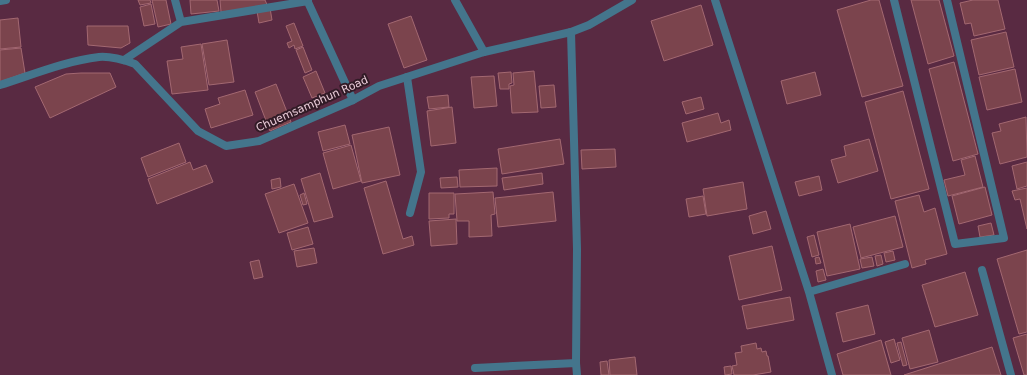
<svg xmlns="http://www.w3.org/2000/svg" width="1027" height="375" font-family="'DejaVu Sans',sans-serif">
	<style>
		.building { fill: #7b444d; stroke: #a36871 }
		.lines { fill: none; stroke-linecap: round; stroke-linejoin: round }
		.minor { stroke: #44758c; stroke-width: 8 }
		.tertiary { stroke: #44758c; stroke-width: 8 }
		.labels { text-anchor: middle; dominant-baseline: central; stroke-width: 4; stroke-linejoin: round; paint-order: stroke }
		.street-label { font-size: 11px; fill: #eaccd9; stroke: #311b26 }
	</style>
	<rect width="100%" height="100%" fill="#592a42"/>
	<!-- building -->
	<path class="building" d="M138,0H150L151,3L140,5Z
		M152,0H166L171,24L158,27Z
		M190,0H217L219,11L191,14Z
		M220,0H265L268,7L221,12Z
		M871,0H879L903,86L862,97L837,10Z
		M911,0H939L954,56L928,64Z
		M973,0H998L1005,29L974,36L971,23L965,24L960,3Z
		M151,4L155,24L144,26L140,7Z
		M701,5L713,45L664,61L651,21Z
		M270,8L272,20L259,23L257,11Z
		M411,16L427,60L404,68L388,24Z
		M18,18L21,47L0,49V20Z
		M294,23L303,46L295,49L294,45L289,48L287,43L292,41L286,26Z
		M87,26H128L130,43L121,48L88,45Z
		M1006,32L1014,67L979,75L971,40Z
		M227,40L234,82L209,85L202,44Z
		M201,44L208,90L172,94L167,61L183,59L181,47Z
		M303,47L312,70L305,73L296,50Z
		M21,48L25,73L0,82V50Z
		M954,62L978,154L953,161L929,69Z
		M1015,69L1022,102L987,110L979,77Z
		M316,71L325,93L312,98L303,77Z
		M534,71L538,112L512,113L510,86L514,85L513,73Z
		M511,72L512,83L509,84V89H500L498,73Z
		M815,72L821,95L787,104L781,81Z
		M81,73H110L116,87L50,118L35,87L66,74Z
		M494,76L497,106L474,108L471,77Z
		M276,84L291,122L270,131L255,92Z
		M554,85L556,107L541,108L539,86Z
		M245,90L253,115L211,128L205,109L220,104L218,98Z
		M903,91L929,189L891,199L865,102Z
		M448,95L449,107L429,109L427,97Z
		M701,97L704,109L686,114L682,102Z
		M452,107L456,143L431,146L427,111Z
		M718,113L721,123L729,120L731,130L687,142L682,123Z
		M1026,117L1027,157L1000,164L992,133L1001,131L999,124Z
		M345,125L350,144L323,151L318,132Z
		M389,127L400,175L362,183L352,135Z
		M560,139L564,164L502,174L498,149Z
		M869,139L878,171L838,183L831,160L846,156L844,146Z
		M179,143L186,162L148,177L141,158Z
		M351,145L361,181L333,189L323,153Z
		M615,149L616,167L582,169L581,150Z
		M975,156L983,187L948,196L944,180L965,175L961,160Z
		M190,162L193,170L206,165L213,182L157,204L148,179Z
		M1027,162V186L1017,189L1012,166Z
		M497,168V186L460,187L459,170Z
		M320,173L333,217L314,222L301,179Z
		M542,173L543,184L504,190L502,178Z
		M819,176L822,190L799,196L795,182Z
		M457,177L458,187L441,188L440,178Z
		M280,178L281,187L272,189L271,180Z
		M386,181L403,239L412,236L414,245L383,254L364,188Z
		M743,182L747,209L707,216L703,189Z
		M294,184L308,223L279,233L265,194Z
		M985,187L992,215L959,224L952,196Z
		M1027,188V229L1020,199L1015,200L1012,191Z
		M493,192L495,214L491,215L492,236L469,237V221H457L455,194Z
		M553,192L556,221L498,227L495,198Z
		M304,193L307,204L303,205L300,195Z
		M429,193H454V214H449V218L429,219Z
		M919,195L924,212L935,208L947,254L925,260L926,264L912,268L895,201Z
		M703,196L706,214L689,217L686,199Z
		M766,211L771,229L753,234L749,216Z
		M895,216L903,247L861,258L853,227Z
		M456,219L457,244L431,246L429,221Z
		M991,223L994,235L980,237L978,226Z
		M850,224L860,269L827,276L817,232Z
		M308,227L313,244L292,250L287,233Z
		M814,235L819,255L812,257L807,237Z
		M772,246L782,290L739,300L729,256Z
		M314,248L317,263L297,267L294,251Z
		M1027,250V332L1019,334L997,259Z
		M893,251L895,260L886,262L884,253Z
		M881,255L883,264L877,266L875,256Z
		M819,257L821,263L816,264L815,258Z
		M872,257L874,266L862,268L860,259Z
		M259,260L263,277L254,279L250,262Z
		M823,269L826,280L818,282L816,271Z
		M965,272L978,315L935,327L922,285Z
		M790,297L794,320L747,329L742,306Z
		M868,305L875,334L843,342L836,313Z
		M929,330L938,362L910,369L902,338Z
		M1027,334V375H1024L1013,338Z
		M894,339L900,360L891,363L885,342Z
		M881,340L891,375H843L837,354Z
		M901,342L907,365L903,366L897,343Z
		M756,343L757,349L761,348L762,352L766,351L767,356H768L771,372L753,375H734L732,366L737,365L735,353L742,352L741,346Z
		M992,347L1001,375H904Z
		M635,357L637,375H610L609,360Z
		M607,361L609,375H601L600,362Z
		M731,366L732,374L725,375L724,367Z"/>
	<g class="lines">
		<!-- minor -->
		<path class="minor" d="M307,0L353,100
			M455,0L484,52
			M715,0L809,292L832,375
			M894,0L955,244L1004,238L947,0
			M0,1L6,0
			M181,22L308,1
			M571,32L577,249L576,363L577,375
			M124,60L181,22L175,0
			M407,77L421,172L410,213
			M982,270L1011,375
			M809,292L905,264
			M475,368L576,363"/>
		<!-- tertiary -->
		<path class="tertiary" d="M0,85C32,75 65,61 99,57C111,56 124,60 135,64L198,131L226,146L259,141L353,100L379,86L484,52L571,32L589,25L632,0"/>
	</g>
	<g class="labels">
		<!-- street labels -->
		<g class="street-label">
			<text transform="translate(312 104) rotate(-24)">Chuemsamphun Road</text>
		</g>
	</g>
</svg>
